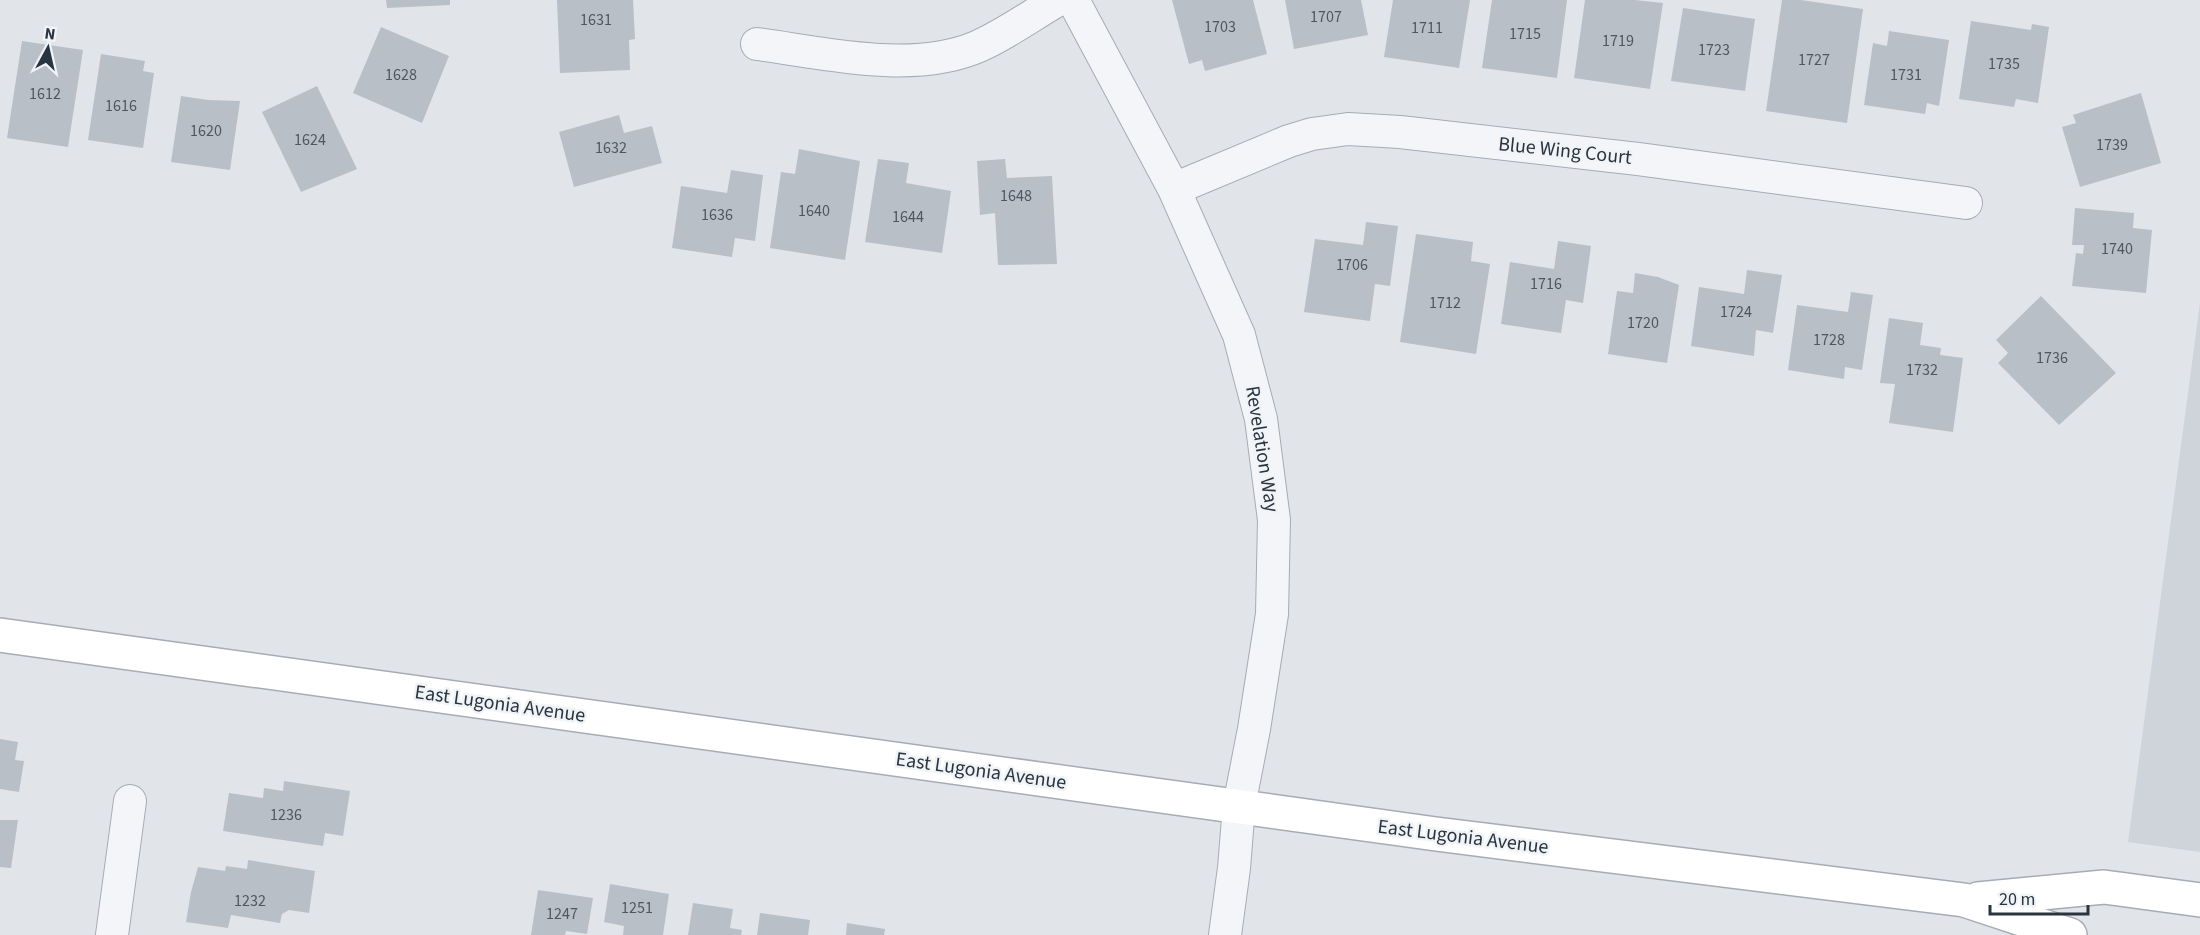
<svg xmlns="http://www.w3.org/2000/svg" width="2200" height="935" font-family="'Source Sans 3',sans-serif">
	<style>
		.built { fill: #cfd4db }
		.building { fill: #b8bfc6 }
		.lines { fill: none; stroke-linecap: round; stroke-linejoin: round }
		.street-casing { stroke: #a6acb4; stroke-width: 34 }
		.secondary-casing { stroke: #a6acb4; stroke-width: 36 }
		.street { stroke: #f4f5f8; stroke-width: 32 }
		.secondary { stroke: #fff; stroke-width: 33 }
		.labels { text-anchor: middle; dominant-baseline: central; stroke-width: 5; stroke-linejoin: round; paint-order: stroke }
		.number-label { font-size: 16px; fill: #4d5762 }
		.street-label { font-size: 20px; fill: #293441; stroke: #f0f4f7 }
	</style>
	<rect width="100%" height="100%" fill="#e1e5ea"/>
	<!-- built -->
	<path class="built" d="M2200,303V852L2128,842Z"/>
	<!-- building -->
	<path class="building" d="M386,0H450V5L387,8Z
		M557,0H633L635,39L629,40L630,70L560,73Z
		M1172,0H1253L1267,54L1205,71L1202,60L1189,64Z
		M1285,0H1361L1368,35L1294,49Z
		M1393,0H1470L1459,68L1384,57Z
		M1492,0H1567L1557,78L1482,68Z
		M1585,0H1635L1663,3L1650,89L1574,78Z
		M1782,0H1801L1863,9L1847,123L1766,111Z
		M1683,8L1755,19L1745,91L1671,81Z
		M1971,21L2031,30L2032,24L2049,27L2038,103L2016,99L2014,107L1959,99Z
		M381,27L449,56L422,123L353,93Z
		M1889,31L1949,40L1939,106L1927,103L1925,114L1864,105L1873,43L1887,46Z
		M22,41L83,50L68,147L7,138Z
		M101,54L145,61L143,71L154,73L143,148L88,140Z
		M317,86L357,169L301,192L262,112Z
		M2141,93L2161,163L2080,187L2062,127L2076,123L2073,115Z
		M181,96L208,100L240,101L230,170L171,162Z
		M619,115L624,133L652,126L662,163L574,187L559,132Z
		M799,149L860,161L845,260L770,248L781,172L795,174Z
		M878,159L909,163L906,183L951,191L942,253L865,242Z
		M1005,159L1007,178L1052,176L1057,264L998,265L995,213L980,215L977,161Z
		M731,170L763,175L755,241L735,238L732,257L672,248L681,186L727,193Z
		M2075,208L2134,213L2133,228L2152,230L2146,293L2072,286L2076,253L2083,254L2084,245H2072Z
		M1366,222L1398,226L1390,286L1375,284L1370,321L1304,312L1315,239L1363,245Z
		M1416,234L1473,242L1471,261L1490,264L1476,354L1400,342Z
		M1558,241L1591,246L1583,303L1566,300L1561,333L1501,324L1510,262L1554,269Z
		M1747,270L1782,275L1773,333L1756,330L1754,356L1691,346L1699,287L1744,294Z
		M1635,273L1658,277L1679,285L1667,363L1608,354L1617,291L1633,293Z
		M1851,292L1873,295L1862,370L1845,367L1844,379L1788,370L1797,305L1848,312Z
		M2041,296L2116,373L2059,425L1998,363L2008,353L1996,340Z
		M1889,318L1923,323L1920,345L1941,348L1940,355L1963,358L1953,432L1889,423L1895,384L1880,383Z
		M0,739L18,742L15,760L24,761L19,792L0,789Z
		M284,781L350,791L343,836L325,833L323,846L223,831L229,793L263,798L264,788L283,791Z
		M0,820H18L11,868L0,867Z
		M248,860L315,871L309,913L289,910L282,914L280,923L231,915L228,928L186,922L191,892L198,867L225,871L226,866L247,869Z
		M610,884L669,894L663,935H623L624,926L604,922Z
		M538,890L593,898L587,934L566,931L565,935H531Z
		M693,903L733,909L730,928L742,930L741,935H688Z
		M760,913L810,920L808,935H757Z
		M847,923L885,929L884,935H846Z"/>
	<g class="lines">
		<defs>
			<path id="street" d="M1073,0L1174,189L1239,335L1261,419L1274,520L1272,614L1254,729L1239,806L1234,868L1225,935
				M757,44C824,53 914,75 979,46C1006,34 1032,15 1058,0
				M1174,189L1289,141L1312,134L1348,129L1400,132L1638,159L1966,203
				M112,935L130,801"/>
			<path id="secondary" d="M0,635L1436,834L1964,900L2070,935
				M1978,899L2104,887L2200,900"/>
		</defs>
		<!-- street casing -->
		<use href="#street" class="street-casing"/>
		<!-- secondary casing -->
		<use href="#secondary" class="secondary-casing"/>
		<!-- street -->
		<use href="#street" class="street"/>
		<!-- secondary -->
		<use href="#secondary" class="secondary"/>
	</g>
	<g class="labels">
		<!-- number labels -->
		<g class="number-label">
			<text x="1326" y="17">1707</text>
			<text x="596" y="20">1631</text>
			<text x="1220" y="27">1703</text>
			<text x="1427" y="28">1711</text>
			<text x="1525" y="34">1715</text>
			<text x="1618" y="41">1719</text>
			<text x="1714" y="50">1723</text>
			<text x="1814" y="60">1727</text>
			<text x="2004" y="64">1735</text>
			<text x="401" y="75">1628</text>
			<text x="1906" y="75">1731</text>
			<text x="45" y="94">1612</text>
			<text x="121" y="106">1616</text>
			<text x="206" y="131">1620</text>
			<text x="310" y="140">1624</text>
			<text x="2112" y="145">1739</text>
			<text x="611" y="148">1632</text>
			<text x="1016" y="196">1648</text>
			<text x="814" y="211">1640</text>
			<text x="717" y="215">1636</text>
			<text x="908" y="217">1644</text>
			<text x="2117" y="249">1740</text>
			<text x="1352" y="265">1706</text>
			<text x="1546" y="284">1716</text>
			<text x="1445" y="303">1712</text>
			<text x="1736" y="312">1724</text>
			<text x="1643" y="323">1720</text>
			<text x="1829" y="340">1728</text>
			<text x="2052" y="358">1736</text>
			<text x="1922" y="370">1732</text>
			<text x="286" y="815">1236</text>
			<text x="250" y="901">1232</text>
			<text x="637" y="908">1251</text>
			<text x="562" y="914">1247</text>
		</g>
		<!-- street labels -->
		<g class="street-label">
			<text transform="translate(1565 151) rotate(6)">Blue Wing Court</text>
			<text transform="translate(1262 449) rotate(81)">Revelation Way</text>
			<text transform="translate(500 704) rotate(8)">East Lugonia Avenue</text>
			<text transform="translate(981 771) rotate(8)">East Lugonia Avenue</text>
			<text transform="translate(1463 837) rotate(7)">East Lugonia Avenue</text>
		</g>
	</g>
	<!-- north arrow -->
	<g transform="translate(48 48) rotate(8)" stroke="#f0f4f7" stroke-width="4.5" paint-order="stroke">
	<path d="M0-4.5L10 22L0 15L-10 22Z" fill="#293441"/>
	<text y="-9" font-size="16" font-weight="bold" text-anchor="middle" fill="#293441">N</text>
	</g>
	<!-- scale -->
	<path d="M1990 905v9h98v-9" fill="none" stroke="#293441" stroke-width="3"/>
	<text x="1999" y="905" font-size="18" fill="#293441" stroke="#f0f4f7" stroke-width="4.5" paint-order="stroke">20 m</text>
</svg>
